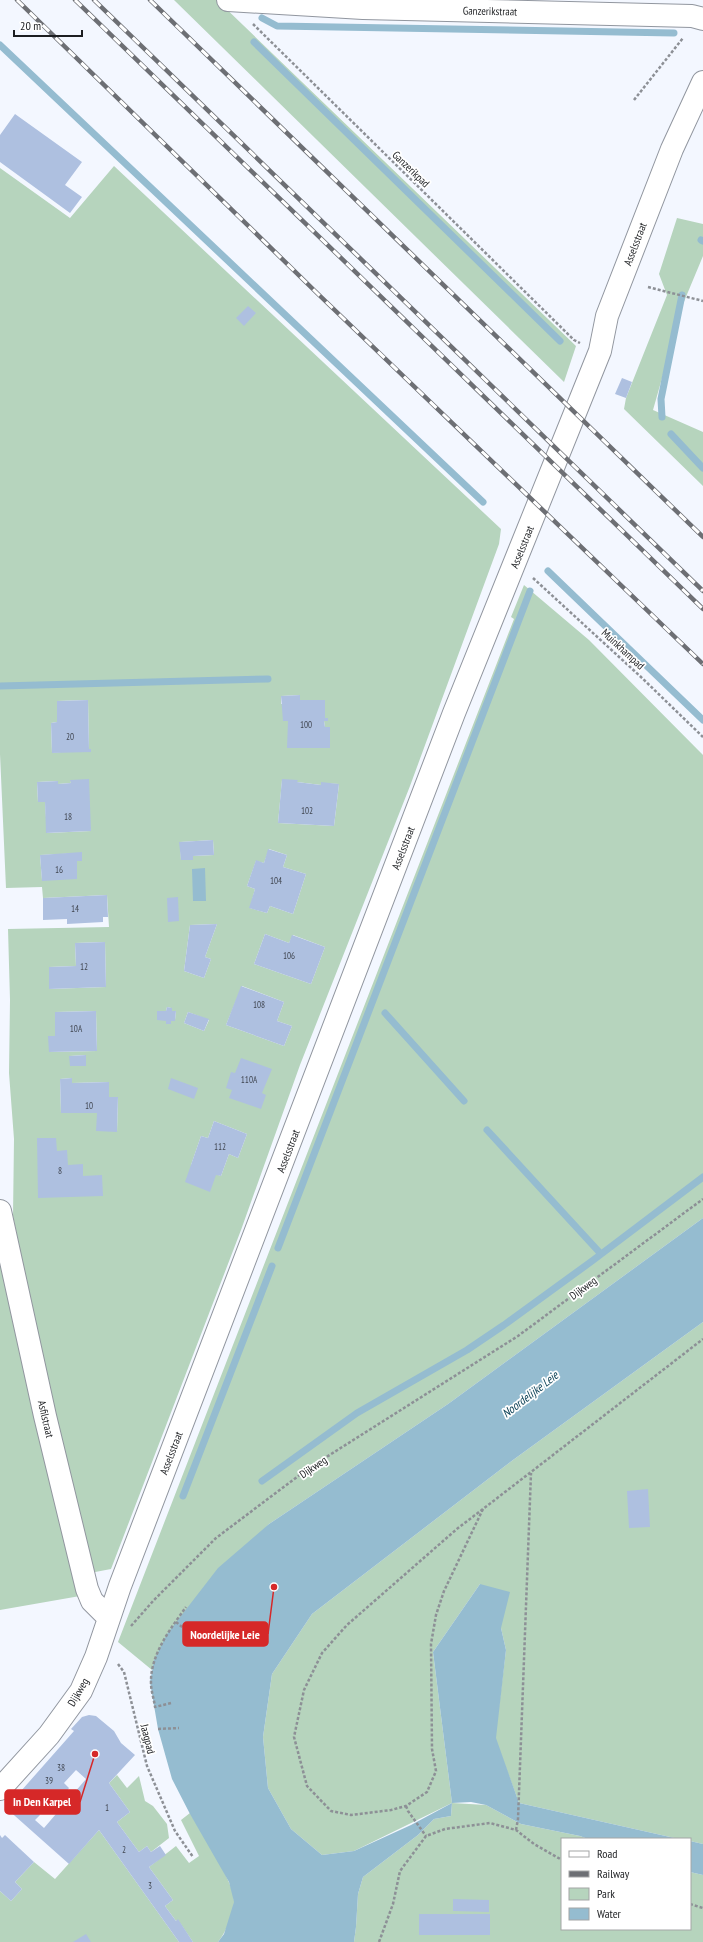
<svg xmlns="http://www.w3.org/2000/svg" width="703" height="1942" font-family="'PT Sans Narrow',sans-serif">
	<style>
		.green { fill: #b6d4bd; fill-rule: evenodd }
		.water { fill: #95bcd0 }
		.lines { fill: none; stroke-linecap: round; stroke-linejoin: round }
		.stream { stroke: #95bcd0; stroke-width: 7 }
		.building { fill: #aec0e0; fill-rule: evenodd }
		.minor-casing { stroke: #91969f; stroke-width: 24 }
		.path { stroke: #8d9096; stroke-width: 2.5; stroke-dasharray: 3 2; stroke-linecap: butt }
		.minor { stroke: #fff; stroke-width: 22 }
		.rail-casing { stroke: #6d6f74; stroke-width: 4.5 }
		.rail { stroke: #fff; stroke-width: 3; stroke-dasharray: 9; stroke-linecap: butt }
		.labels { text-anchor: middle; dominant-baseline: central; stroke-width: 3.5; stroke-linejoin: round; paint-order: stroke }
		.number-label { font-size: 9px; fill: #404651 }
		.street-label { font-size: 11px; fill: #1c1e21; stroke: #fff }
		.water-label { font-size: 12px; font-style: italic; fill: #0d4257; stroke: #fff }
		.leader { fill: none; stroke: #d62828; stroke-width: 1.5 }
		.callout-dot { fill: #d62828; stroke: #fff; stroke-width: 1.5 }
		.callout { fill: #d62828; stroke: #d62828; stroke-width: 1.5 }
		.callout-label { font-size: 12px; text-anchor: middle; font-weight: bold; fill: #fff }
	</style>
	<rect width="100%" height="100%" fill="#f3f7ff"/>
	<!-- green -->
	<path class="green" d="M174,0H217L576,346L564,382Z
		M114,166L501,529L499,544L410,786L300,1065L241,1230L111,1569L90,1573L53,1408L13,1216L14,1139L9,1073L10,1000L8,929L109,927L107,895L43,898L42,887L6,888L0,754V168L70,218ZM300,695V700H325V718H328V721H324L325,727H330V748H288V721L283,704H281V696ZM88,700L89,749L52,753L51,723L57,722V701ZM70,780L91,831L47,833L45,802H38L37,782L58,781V784L71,783ZM282,780H297V782L321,785V783L339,784L334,826L278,823ZM213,840L214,855L193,856V860H181L180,842ZM269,849L287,855L283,867L306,874L293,914L270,906L267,913L250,908L255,889L247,886L256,861L264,863ZM82,853V861H77L47,880H42L40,855ZM217,924L205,957L211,959L204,978L184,971L190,925ZM265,934L289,943L293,935L325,947L311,984L254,964ZM105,942L106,987L49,989V967L76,966L75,943ZM242,986L284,1002L277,1021L292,1026L284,1046L226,1025ZM167,1007L171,1008L172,1011H176L175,1020H157V1011H166ZM96,1011L97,1051L49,1052V1037L55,1036V1012ZM188,1012L209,1020L204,1031L184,1023ZM85,1055L86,1066H70V1056ZM72,1078V1083L109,1082V1097H118L117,1132L97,1113H61L60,1079ZM214,1121L247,1134L238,1158L229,1154L221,1176L191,1165L201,1136L208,1138Z
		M677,218L703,224V256L683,304L653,410L703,432V486L624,409L626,398L667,295L659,274Z
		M524,585L589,640L703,755V1218L448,1404L269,1524L154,1660L152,1670L118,1642L514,619L511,617Z
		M0,1264L80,1596L0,1610Z
		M703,1322V1844L690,1841V1839H679L519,1803L495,1738L506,1650L501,1628L480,1584L433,1652L452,1803L486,1805L521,1824L580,1836L588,1839H562V1929H690V1872L703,1875V1942H354L356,1927L358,1894L363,1877L418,1835L434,1819L451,1816L452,1803L354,1851L322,1855L291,1829L268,1788L263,1737L272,1674L312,1614L513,1460Z
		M117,1775L127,1788L139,1776L145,1801L153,1806L167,1824L169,1838L151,1852L147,1846L139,1852L117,1822L130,1812L109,1783Z
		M190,1813C201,1833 235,1882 234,1902C234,1913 225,1934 218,1942H193L178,1920L176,1921L165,1906L173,1900L149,1867L176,1846L189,1863L199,1856L181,1820Z
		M99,1830L179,1942H0V1891L11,1901L22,1889L15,1882L34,1862L55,1879Z"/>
	<!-- water -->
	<path class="water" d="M205,868L206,901H193L192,869Z
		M703,1218V1322L513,1460L312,1614L272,1674L263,1737L268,1788L291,1829L322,1855L354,1851L411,1825L452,1803L433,1652L480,1584L510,1592L501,1628L506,1650L496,1738L519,1803L679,1839H588L580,1836L521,1824L486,1805L471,1802L452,1803L451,1816L434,1819L418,1835L363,1877L358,1894L356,1927L354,1942H218L224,1934L234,1902L229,1882L190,1814L172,1779L158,1729L150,1682L154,1660L167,1634L218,1568L269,1524L448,1404Z
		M690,1841L703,1844V1875L690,1872Z"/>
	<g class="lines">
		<!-- stream -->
		<path class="stream" d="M262,18L277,26L674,33
			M254,42L560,341
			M0,45L483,502
			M701,240L703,241
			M662,417L661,399L682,295
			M671,434L703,468
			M548,571L703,720
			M0,686L268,679
			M385,1013L464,1101
			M487,1130L601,1254
			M278,1248L530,591
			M262,1481L357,1413L467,1350L504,1325L592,1261L703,1177
			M183,1496L272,1266"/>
	</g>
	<!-- building -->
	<path class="building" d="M15,114L82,162L65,185L82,197L70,213L0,162V135Z
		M248,306L256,313L244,326L236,318Z
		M622,378L632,382L626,398L615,394Z
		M300,695V700H325V718H328V721H324L325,727H330V748H287L288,721H283L281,696Z
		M88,700L89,749H91V752L52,753L51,723L57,722V701Z
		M89,779L91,831L46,833L45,802H38L37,782L58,781V784L71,783L70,780Z
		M282,779L298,780L297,782L321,785V782L339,784L334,826L278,823Z
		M213,840L214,855L193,856V860H181L179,842Z
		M268,849L287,855L283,867L306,874L293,914L270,906L267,913L249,908L255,889L247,886L256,860L264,863Z
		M82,852V861H77V879L42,881L40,855Z
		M107,895L108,917H103V922L67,924V919L43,920V898Z
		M178,897L179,921L168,922L167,898Z
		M217,924L205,957L211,959L204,978L184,971L190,925Z
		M265,934L289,943L292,935L325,947L311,984L254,964Z
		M105,942L106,987L49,989V967L76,966L75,943Z
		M241,986L284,1002L277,1021L292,1026L284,1046L226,1025Z
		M167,1007L172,1008V1011H176L175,1021H171V1024H166V1021L157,1020V1011H166Z
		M96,1011L97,1051L49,1052L48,1036H55V1012Z
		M188,1012L209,1019L204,1031L184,1023Z
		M86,1055V1066H70L69,1056Z
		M241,1058L272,1069L262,1093L266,1095L261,1109L229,1098L232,1090L226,1088L231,1072L235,1073Z
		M72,1078V1083L109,1082V1097H118L117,1132L96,1131L97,1113H61L60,1079Z
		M171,1078L198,1088L194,1099L168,1089Z
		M214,1121L247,1134L238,1158L229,1154L221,1176L216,1175L210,1192L185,1182L201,1136L208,1138Z
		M37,1138H56L57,1151L67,1150L68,1165L83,1164V1176L102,1175L103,1196L38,1198Z
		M648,1489L650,1527L629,1528L627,1491Z
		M89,1715L96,1716L114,1731L121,1743L135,1755L109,1783L130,1812L117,1822L139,1852L147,1846L151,1852L160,1846L166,1855L149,1867L173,1900L165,1906L176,1921L178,1919L193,1942H179L99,1830L69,1864L6,1808L74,1731L71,1729L82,1717ZM76,1770L86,1779L44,1828L35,1820L40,1815L38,1812L58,1790L64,1795L69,1788L64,1783Z
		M0,1835L2,1838L5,1835L34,1862L15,1882L22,1889L11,1901L0,1891Z
		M453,1899L489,1900V1912L453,1911Z
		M419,1914H490V1935H419Z
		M86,1934L91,1942H73Z"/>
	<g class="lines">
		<defs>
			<path id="minor" d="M228,0L363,8L692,16L703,19
				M0,1211L45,1416L87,1589L92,1601L109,1618
				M0,1789L49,1735L81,1691L96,1657L120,1586L454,713L600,351L607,316L672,149L703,82"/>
		</defs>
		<!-- minor casing -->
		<use href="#minor" class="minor-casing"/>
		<!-- path -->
		<path class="path" d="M253,24L574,340L580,343
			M634,100L683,38
			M648,287L703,301
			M533,578L641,677L703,737
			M483,1509L444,1591L436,1615L431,1644L432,1749L436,1771L427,1792L406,1806L391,1810L351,1815L331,1811L307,1786L294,1737L304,1690L322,1653L347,1625L458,1528L483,1509L531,1472L703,1339
			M176,1622L187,1631
			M131,1626L154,1600L216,1538L309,1468L518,1336L703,1199
			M118,1664L124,1672L147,1766L175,1831L193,1857
			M171,1703L155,1707C154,1699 151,1691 151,1683C150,1655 171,1628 186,1607
			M158,1729L179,1728
			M406,1806L408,1811L426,1836
			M516,1830L518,1819L531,1473
			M690,1904L703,1908
			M379,1942L393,1904L400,1871L426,1836L445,1829L490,1823L516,1830L534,1844L562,1860"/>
		<!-- minor -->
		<use href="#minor" class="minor"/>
		<defs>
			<path id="rail" d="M17,0L318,294L703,664
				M75,0L703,609
				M94,0L703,591
				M150,0L703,537"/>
		</defs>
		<!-- rail casing -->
		<use href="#rail" class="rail-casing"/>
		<!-- rail -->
		<use href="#rail" class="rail"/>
	</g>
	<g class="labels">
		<!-- number labels -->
		<g class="number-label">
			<text x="306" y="724">100</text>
			<text x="70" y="736">20</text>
			<text x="307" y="810">102</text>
			<text x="68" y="816">18</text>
			<text x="59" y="869">16</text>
			<text x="276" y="880">104</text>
			<text x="75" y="908">14</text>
			<text x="289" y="955">106</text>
			<text x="84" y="966">12</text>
			<text x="259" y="1004">108</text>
			<text x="76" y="1028">10A</text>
			<text x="249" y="1079">110A</text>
			<text x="89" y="1105">10</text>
			<text x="220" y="1146">112</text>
			<text x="60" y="1170">8</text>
			<text x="61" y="1767">38</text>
			<text x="49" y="1780">39</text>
			<text x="107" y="1807">1</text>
			<text x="124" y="1849">2</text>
			<text x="150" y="1885">3</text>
		</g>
		<!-- street labels -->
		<g class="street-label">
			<text transform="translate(490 11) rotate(1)">Ganzerikstraat</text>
			<text transform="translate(411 169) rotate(44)">Ganzerikpad</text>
			<text transform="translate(635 244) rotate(-69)">Asselsstraat</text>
			<text transform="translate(522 547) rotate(-68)">Asselsstraat</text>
			<text transform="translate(623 649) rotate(43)">Muinkhampad</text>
			<text transform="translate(403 848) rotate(-69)">Asselsstraat</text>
			<text transform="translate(288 1151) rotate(-69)">Asselsstraat</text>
			<text transform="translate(583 1288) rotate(-36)">Dijkweg</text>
			<text transform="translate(46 1419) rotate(77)">Asfilstraat</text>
			<text transform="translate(171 1453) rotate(-69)">Asselsstraat</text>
			<text transform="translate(313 1467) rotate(-34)">Dijkweg</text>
			<text transform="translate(78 1692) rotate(-60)">Dijkweg</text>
			<text transform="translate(148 1739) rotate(76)">Jaagpad</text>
		</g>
		<!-- water labels -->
		<g class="water-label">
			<text transform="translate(530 1394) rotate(-38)">Noordelijke Leie</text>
		</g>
	</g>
	<!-- callouts -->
	<path class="leader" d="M274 1587L268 1634M95 1754L80 1802"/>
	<g class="callout-dot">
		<circle cx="274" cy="1587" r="4"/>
		<circle cx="95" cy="1754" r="4"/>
	</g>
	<g class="callout">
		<rect x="183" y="1622" width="85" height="24" rx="4"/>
		<rect x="5" y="1790" width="75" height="24" rx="4"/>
	</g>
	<g class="callout-label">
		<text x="225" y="1639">Noordelijke Leie</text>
		<text x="42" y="1806">In Den Karpel</text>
	</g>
	<!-- legend -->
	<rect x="561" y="1838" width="130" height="92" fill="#ffffff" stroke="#a4a5a6"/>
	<rect x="569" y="1851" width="20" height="6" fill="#ffffff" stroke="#a4a5a6"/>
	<text x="597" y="1858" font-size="12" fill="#1c1e21">Road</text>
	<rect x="569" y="1871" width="20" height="6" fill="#6d6f74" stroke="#a4a5a6"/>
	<text x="597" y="1878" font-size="12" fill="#1c1e21">Railway</text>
	<rect x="569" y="1888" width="20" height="12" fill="#b6d4bd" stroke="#a4a5a6"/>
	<text x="597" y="1898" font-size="12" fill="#1c1e21">Park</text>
	<rect x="569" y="1908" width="20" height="12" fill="#95bcd0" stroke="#a4a5a6"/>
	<text x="597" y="1918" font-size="12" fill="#1c1e21">Water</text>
	<!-- scale -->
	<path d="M14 30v6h68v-6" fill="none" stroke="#1c1e21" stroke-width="2"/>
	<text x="20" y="30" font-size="12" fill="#1c1e21" stroke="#ffffff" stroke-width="3" paint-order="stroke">20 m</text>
</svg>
